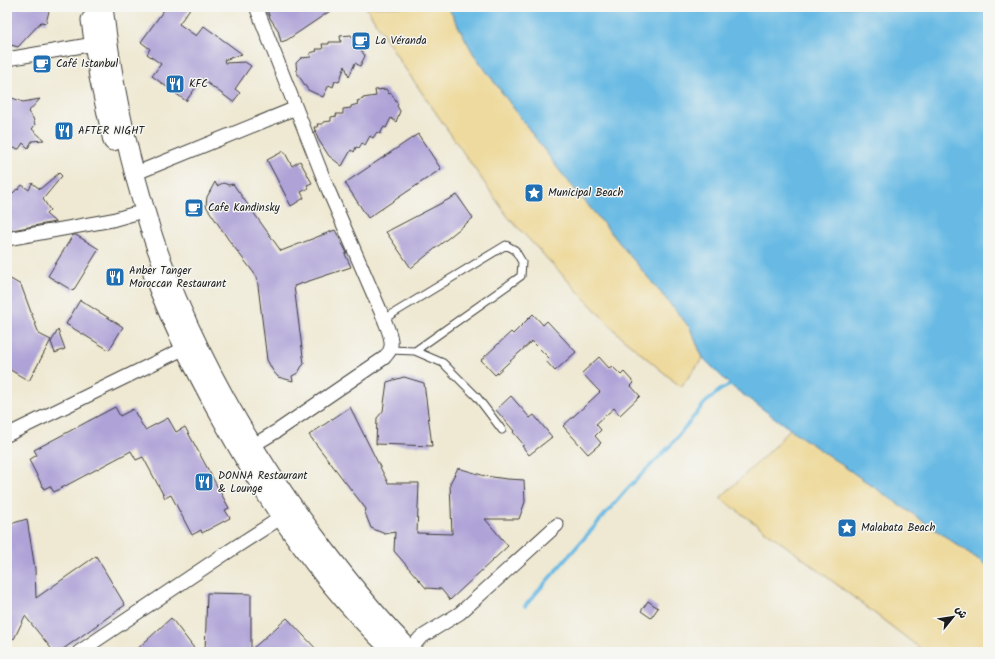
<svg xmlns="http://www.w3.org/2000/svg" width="995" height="659" font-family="Kalam,'Playpen Sans Arabic',sans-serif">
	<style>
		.sand { fill: #eeda9e; stroke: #857b5d }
		.water { fill: #68bae4; stroke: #426b80 }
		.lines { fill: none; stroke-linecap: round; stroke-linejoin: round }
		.stream { stroke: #68bae4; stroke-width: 3.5 }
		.building { fill: #aea2d7 }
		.lane-casing { stroke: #3c3b37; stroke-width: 9 }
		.street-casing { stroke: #3c3b37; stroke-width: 15 }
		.secondary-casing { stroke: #3c3b37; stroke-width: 21 }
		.lane { stroke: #fff; stroke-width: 7 }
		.street { stroke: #fff; stroke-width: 13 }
		.secondary { stroke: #fff; stroke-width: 19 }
		.labels { text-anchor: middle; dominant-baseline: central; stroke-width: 3; stroke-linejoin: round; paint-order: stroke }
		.poi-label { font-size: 11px; fill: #1c1c1c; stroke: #f6f6f2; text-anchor: start }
	</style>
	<rect width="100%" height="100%" fill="#f6f6f2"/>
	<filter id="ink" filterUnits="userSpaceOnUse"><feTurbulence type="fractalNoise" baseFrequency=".025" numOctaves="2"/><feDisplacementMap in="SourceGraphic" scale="8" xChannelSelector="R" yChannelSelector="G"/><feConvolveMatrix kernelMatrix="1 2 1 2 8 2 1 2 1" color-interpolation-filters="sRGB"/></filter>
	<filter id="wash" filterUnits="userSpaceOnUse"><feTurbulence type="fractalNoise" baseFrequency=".012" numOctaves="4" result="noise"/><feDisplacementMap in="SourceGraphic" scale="16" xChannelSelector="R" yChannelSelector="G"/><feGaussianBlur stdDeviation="0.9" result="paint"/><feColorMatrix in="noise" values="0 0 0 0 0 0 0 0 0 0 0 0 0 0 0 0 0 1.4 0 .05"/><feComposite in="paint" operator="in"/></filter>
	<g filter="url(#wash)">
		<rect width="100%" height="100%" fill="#efe9d3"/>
		<!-- sand -->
		<path class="sand" d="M366,7H448L473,53L559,170L690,328L703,358L681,387L620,336L508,217L402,64Z
			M790,429L988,566V652H925L801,557L720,498L771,450Z"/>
		<!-- water -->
		<path class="water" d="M448,7H988V566L790,429L730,385L703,358L690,328L559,170L473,53Z"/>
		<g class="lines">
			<!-- stream -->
			<path class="stream" d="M525,606L628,488L670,446L704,404L720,390L730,385
				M476,652L478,650"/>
		</g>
		<g id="blocks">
			<!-- building -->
			<path class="building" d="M7,7H50L46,23L41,22L18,47L7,44Z
				M166,7H191L179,24L196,36L204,26L242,54L224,60L225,63L245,62L251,66L235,89L240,93L233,102L202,79L186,101L152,76L161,64L147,54L150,49L141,42Z
				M266,7H336L287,40L281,42L278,30L270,18Z
				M351,35L365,56L360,66L355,63L349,77L345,66L339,82L335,81L333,87L329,85L323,97L308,90L297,73L296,63L301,58L311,57L310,53L317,51L316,49H323L322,44H329V42H341L340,36Z
				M386,89L389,94L391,93L398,104L397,106L400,111L396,122L391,118L386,128L384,127L380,134L377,132L373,138L370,136L365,145L362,143L359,148L356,147L354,152L351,150L342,166L329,156L318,139L314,127H318L317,124H323V122L331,121V117L337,116L336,114H343V109L351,108V106L358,104L357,101L363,99V98L376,96L375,90Z
				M7,96L23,102L40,99L28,112L33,118L35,125L32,129L44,140L32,141L28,148L23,143L19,149L7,147Z
				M418,134L441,169L368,218L345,183Z
				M284,151L292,166L300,161L312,183L307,185L309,188L301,192L304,198L291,206L267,160Z
				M59,173L62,176L43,199L50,210L46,214L55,222L7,231V199L17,189L18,190L22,185L29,190L32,183L40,189Z
				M215,182L217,186L223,183L229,185L233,184L281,251L335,230L347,253L345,254L351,267L294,286L304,364L302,366L298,373L292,376L293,381L278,377L273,371L267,360L257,277L228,239L206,206L207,197Z
				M457,195L473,218L411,268L386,232Z
				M73,235H76L99,249L73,291L48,276Z
				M7,277L21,285L39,334L51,340L29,381L7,368Z
				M80,300L123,327L109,350L66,324Z
				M533,314L543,325L547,321L576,352L555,371L546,361L549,358L532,341L495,375L481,360L511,332L513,334Z
				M58,330L65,349L55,353L51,342Z
				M599,357L609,368L612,366L621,375L624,372L634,383L631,386L640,396L620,415L614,408L596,424L601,430L595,436L601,443L588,454L563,426L600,392L582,373Z
				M404,377L424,383L432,446L376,444L377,418L383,411L387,382Z
				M511,396L530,418L534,415L552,437L529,455L522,446L524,445L513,432L514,431L496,410Z
				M115,407L120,416L133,409L145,430L168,418L176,432L185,427L229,508L225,510L230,518L202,533L201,530L192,535L171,495L165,498L143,457L136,460L131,451L54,492L50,486L44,489L29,460L37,455L34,450Z
				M350,407L388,483H419L417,533L452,534L450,483L458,468L485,476L507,479L524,480L525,502L519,519H485L508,546L450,600L441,589L426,588L394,551L395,532L385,534L371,528L365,513L366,509L309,435Z
				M27,519L35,569L36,598L96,556L125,605L59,652H54L25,616L14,639L7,634V525Z
				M207,593L251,594V650L287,618L319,652H205Z
				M648,601L658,608L651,618L641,611Z
				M171,618L197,652H134Z"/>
		</g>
	</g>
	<g filter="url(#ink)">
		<use href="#blocks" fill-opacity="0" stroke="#3c3b37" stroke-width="1"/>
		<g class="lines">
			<defs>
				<path id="lane" d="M384,319L506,245L515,250L522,262L521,276L415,351
					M390,350L415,351L443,363L477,397L502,430"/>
				<path id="street" d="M7,59L94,44
					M134,174L296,108
					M7,239L112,220L133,214
					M7,435L185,348
					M252,446L277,431L384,358C386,355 389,353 390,350C394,341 387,327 384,319L327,187L257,9
					M410,650L420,638L460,613L557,525
					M79,652L220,557L282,517"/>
				<path id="secondary" d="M103,7C111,74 124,139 143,204C147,218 151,232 156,246C195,354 252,455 322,546C349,582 380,621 412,652
					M91,20L99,77L113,141
					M153,274C172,325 196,372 222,419C268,503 323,586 394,652"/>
			</defs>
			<!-- lane casing -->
			<use href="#lane" class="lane-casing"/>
			<!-- street casing -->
			<use href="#street" class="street-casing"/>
			<!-- secondary casing -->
			<use href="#secondary" class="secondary-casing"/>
			<!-- lane -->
			<use href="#lane" class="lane"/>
			<!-- street -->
			<use href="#street" class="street"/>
			<!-- secondary -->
			<use href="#secondary" class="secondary"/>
		</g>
	</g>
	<!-- icons -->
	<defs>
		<symbol id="cafe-square" viewBox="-11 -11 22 22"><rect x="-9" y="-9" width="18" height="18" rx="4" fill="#1f6fb2" stroke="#f6f6f2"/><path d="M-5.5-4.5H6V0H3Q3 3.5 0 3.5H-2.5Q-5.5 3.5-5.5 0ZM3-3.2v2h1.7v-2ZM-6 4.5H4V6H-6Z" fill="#fff"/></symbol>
		<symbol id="restaurant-square" viewBox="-11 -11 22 22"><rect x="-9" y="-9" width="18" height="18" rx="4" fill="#1f6fb2" stroke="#f6f6f2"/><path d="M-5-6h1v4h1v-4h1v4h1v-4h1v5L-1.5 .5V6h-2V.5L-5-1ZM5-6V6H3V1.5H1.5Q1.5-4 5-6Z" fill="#fff"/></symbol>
		<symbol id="sight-square" viewBox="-11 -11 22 22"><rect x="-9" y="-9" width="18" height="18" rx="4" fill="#1f6fb2" stroke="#f6f6f2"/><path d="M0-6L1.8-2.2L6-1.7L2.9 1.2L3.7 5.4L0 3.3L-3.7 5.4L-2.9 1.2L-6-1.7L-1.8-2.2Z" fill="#fff"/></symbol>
	</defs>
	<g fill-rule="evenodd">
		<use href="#cafe-square" x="350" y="30" width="22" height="22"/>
		<use href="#cafe-square" x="31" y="53" width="22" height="22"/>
		<use href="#restaurant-square" x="164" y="73" width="22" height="22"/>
		<use href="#restaurant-square" x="53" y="120" width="22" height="22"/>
		<use href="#sight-square" x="523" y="182" width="22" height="22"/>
		<use href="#cafe-square" x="183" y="197" width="22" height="22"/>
		<use href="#restaurant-square" x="104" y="266" width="22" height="22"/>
		<use href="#restaurant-square" x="193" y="471" width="22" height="22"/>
		<use href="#sight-square" x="836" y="517" width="22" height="22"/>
	</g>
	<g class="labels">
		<!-- poi labels -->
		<g class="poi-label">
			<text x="375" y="41">La Véranda</text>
			<text x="56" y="64">Café Istanbul</text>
			<text x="189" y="84">KFC</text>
			<text x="78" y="131">AFTER NIGHT</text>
			<text x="548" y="193">Municipal Beach</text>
			<text x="208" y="208">Cafe Kandinsky</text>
			<text x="129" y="271">Anber Tanger<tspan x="129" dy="13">Moroccan Restaurant</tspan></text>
			<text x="218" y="476">DONNA Restaurant<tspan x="218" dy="13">&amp; Lounge</tspan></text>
			<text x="861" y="528">Malabata Beach</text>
		</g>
	</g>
	<!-- margin -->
	<rect width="995" height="659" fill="none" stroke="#f6f6f2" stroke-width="24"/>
	<!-- north arrow -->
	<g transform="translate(953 617) rotate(60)" stroke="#f6f6f2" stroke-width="3" paint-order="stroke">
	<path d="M0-3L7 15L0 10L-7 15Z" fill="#1c1c1c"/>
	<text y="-6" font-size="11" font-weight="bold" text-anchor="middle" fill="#1c1c1c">ش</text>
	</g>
</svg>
